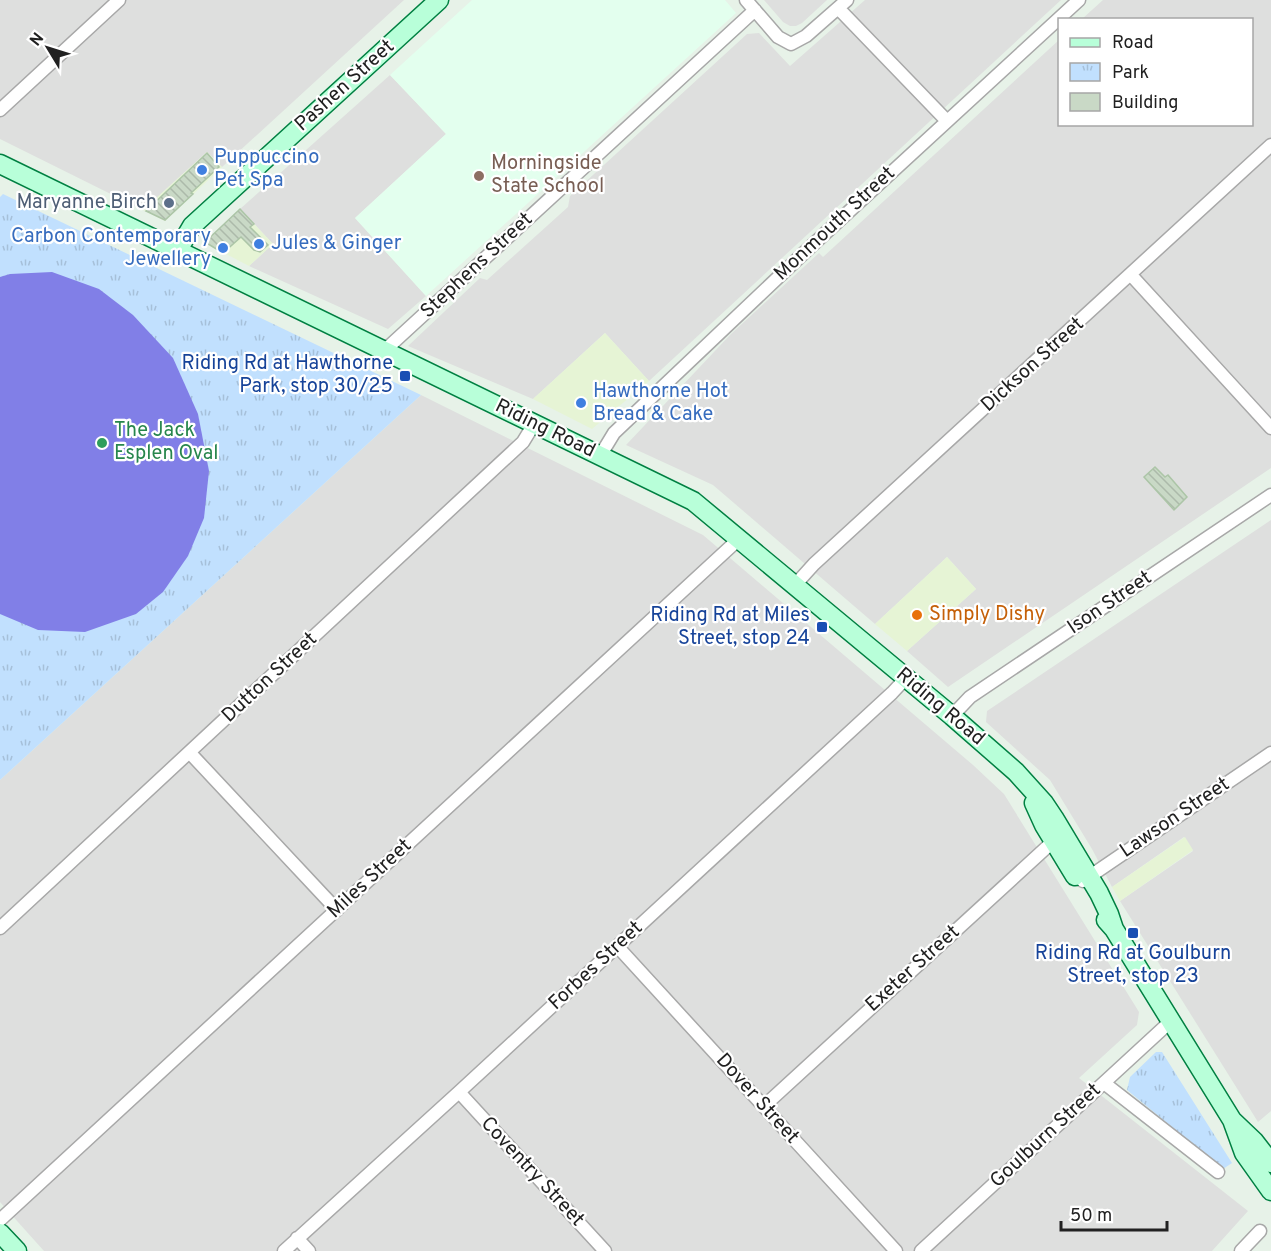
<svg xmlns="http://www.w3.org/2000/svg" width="1271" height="1251" font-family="Overpass,sans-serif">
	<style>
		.residential { fill: #dedfde }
		.commercial { fill: #e6f4d5 }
		.education { fill: #e3ffee }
		.park { fill: url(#park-tufts) }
		.pitch { fill: #817fe7 }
		.building { fill: url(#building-back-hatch); stroke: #acc5a7; stroke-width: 1.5 }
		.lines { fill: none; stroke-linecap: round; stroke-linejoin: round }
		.street-casing { stroke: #a8a8a8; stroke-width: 15 }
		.secondary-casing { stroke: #008042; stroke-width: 21 }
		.street { stroke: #fff; stroke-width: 12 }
		.secondary { stroke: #b8ffd9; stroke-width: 18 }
		.shop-dot { fill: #3f7fe0; stroke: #fff; stroke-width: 2 }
		.education-dot { fill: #8d6e63; stroke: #fff; stroke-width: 2 }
		.service-dot { fill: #5c6f8a; stroke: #fff; stroke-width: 2 }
		.transit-dot { fill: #1a4fb4; stroke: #fff; stroke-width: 2 }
		.leisure-dot { fill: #2e9e5b; stroke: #fff; stroke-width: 2 }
		.food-dot { fill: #e8710a; stroke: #fff; stroke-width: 2 }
		.labels { text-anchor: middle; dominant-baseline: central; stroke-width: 4.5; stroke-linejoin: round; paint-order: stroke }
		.street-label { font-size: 20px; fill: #212121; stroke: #fff }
		.shop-label { font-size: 20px; fill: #366cbe; stroke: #fff; text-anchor: start }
		.education-label { font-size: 20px; fill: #785e54; stroke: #fff; text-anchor: start }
		.service-label { font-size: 20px; fill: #4e5e75; stroke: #fff; text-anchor: end }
		.transit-label { font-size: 20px; fill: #164399; stroke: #fff; text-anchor: end }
		.leisure-label { font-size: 20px; fill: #27864d; stroke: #fff; text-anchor: start }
		.food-label { font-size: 20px; fill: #c56008; stroke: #fff; text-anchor: start }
	</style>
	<defs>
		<pattern id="park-tufts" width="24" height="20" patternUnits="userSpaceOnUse" patternTransform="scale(1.5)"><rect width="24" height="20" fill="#c1e0fe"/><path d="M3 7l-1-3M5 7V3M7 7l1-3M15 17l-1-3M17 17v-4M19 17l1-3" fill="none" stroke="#a6c0d9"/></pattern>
		<pattern id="building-back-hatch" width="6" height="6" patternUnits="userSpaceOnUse" patternTransform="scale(1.5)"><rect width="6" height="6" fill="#c9d9c6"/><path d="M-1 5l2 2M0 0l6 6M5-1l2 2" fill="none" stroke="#acbaaa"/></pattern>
	</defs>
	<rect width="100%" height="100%" fill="#e7f2e8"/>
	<!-- residential -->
	<path class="residential" d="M0,0H404L222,167L207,152L143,210L0,139Z
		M764,0H827L802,23L796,26H790L783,22Z
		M865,0H1061L649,381L605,333L533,399L408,346L480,278L487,280L568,207L570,196L747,34L759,33L790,66Z
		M1103,0H1271V468L948,687L907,651L976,589L947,557L875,624L713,485L626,445L731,334L819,253L823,257L1059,40L1060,124H1252V20L1082,19Z
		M390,75L446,134L355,218L426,296L388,329L249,266L273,244L240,209Z
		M421,395L703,535L973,765L1004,794L1139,1012L1137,1025L1079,1078L1248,1211L1212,1251H44L0,1202V780Z
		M1271,520V1111L1258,1122L1120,901L1193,851L1184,837L1112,887L1092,849L1050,780L986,722L987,711Z"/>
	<!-- commercial -->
	<path class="commercial" d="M207,152L222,167L165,221L143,210Z
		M240,209L273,244L249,266L209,245L208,239Z
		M605,333L649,381L592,429L533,399Z
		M947,557L976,589L907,651L875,624Z
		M1185,837L1193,850L1120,901L1112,887Z"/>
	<!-- education -->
	<path class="education" d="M472,0H725L736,13L426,296L355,218L446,134L390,75Z"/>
	<!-- park -->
	<path class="park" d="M3,194L421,395L0,780V197Z
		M1156,1052H1162L1232,1163L1223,1169L1127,1090L1130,1077Z"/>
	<!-- pitch -->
	<path class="pitch" d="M52,272L99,289L133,315L173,358L198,414L209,471L204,518L188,556L163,592L136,614L85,632L38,630L0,614V277L10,274Z"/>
	<!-- building -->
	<path class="building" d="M207,153L219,167L191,193L193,194L165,220L146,211Z
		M240,209L254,224L250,227L268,245L260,252L254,250L241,237L223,253L205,242Z
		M1155,467L1165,477L1168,475L1187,497L1174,510L1144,477Z"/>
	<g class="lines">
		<defs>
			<path id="street" d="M746,0L778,37L791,44L806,36L847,0
				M838,8L947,121
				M0,110L119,0
				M1131,275L1271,428
				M384,351L755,10
				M600,456L614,433L806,251L1079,0
				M795,585L814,564L1271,145
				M952,716L970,697L1271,495
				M190,753L337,910
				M1083,881L1271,753
				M0,928L523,442L534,424
				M617,946L896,1251
				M1104,1083L1218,1172
				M459,1092L605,1251
				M764,1106L1059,836
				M0,1220L740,538
				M297,1238L309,1251
				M284,1251L459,1092L892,693L906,678
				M921,1251L1171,1021
				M1241,1251L1260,1231"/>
			<path id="secondary" d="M0,164L693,501L952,716L1016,772L1044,803L1054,818L1099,893L1109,914L1114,929
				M178,250L192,226L439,0
				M1034,803L1044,825L1075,876
				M1106,920L1114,929L1232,1120L1244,1153L1271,1191
				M1233,1121L1254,1141L1271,1163
				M0,1233L17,1251"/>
		</defs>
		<!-- street casing -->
		<use href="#street" class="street-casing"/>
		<!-- secondary casing -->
		<use href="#secondary" class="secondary-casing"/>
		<!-- street -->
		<use href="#street" class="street"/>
		<!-- secondary -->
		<use href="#secondary" class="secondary"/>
	</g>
	<!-- markers -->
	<g class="shop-dot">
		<circle cx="202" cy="170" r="6"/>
		<circle cx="259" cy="244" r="6"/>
		<circle cx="223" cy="248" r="6"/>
		<circle cx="581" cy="403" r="6"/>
	</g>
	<circle class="education-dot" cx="479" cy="176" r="6"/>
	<circle class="service-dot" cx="169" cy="203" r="6"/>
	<g class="transit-dot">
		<rect x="399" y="370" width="12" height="12" rx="3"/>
		<rect x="816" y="621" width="12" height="12" rx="3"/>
		<rect x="1127" y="927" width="12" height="12" rx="3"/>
	</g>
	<circle class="leisure-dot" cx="102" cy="443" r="6"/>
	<circle class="food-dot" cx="917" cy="615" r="6"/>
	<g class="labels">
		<!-- street labels -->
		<g class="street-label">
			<text transform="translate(345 86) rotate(-42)">Pashen Street</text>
			<text transform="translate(835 224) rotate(-43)">Monmouth Street</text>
			<text transform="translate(477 266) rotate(-43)">Stephens Street</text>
			<text transform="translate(1033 365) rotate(-42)">Dickson Street</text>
			<text transform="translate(545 429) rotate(26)">Riding Road</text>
			<text transform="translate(1110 603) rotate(-34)">Ison Street</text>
			<text transform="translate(270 678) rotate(-43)">Dutton Street</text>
			<text transform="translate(940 707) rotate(40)">Riding Road</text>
			<text transform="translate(1175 818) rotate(-34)">Lawson Street</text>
			<text transform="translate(370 879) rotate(-43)">Miles Street</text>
			<text transform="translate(596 966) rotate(-43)">Forbes Street</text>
			<text transform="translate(913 969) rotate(-42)">Exeter Street</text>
			<text transform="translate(757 1099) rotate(48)">Dover Street</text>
			<text transform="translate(1046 1136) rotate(-43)">Goulburn Street</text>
			<text transform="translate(532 1172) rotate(47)">Coventry Street</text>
		</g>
		<!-- shop labels -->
		<g class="shop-label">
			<text x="214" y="158">Puppuccino<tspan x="214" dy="23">Pet Spa</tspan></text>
			<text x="211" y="237" text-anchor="end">Carbon Contemporary<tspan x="211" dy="23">Jewellery</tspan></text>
			<text x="271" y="244">Jules &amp; Ginger</text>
			<text x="593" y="392">Hawthorne Hot<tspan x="593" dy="23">Bread &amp; Cake</tspan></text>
		</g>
		<!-- education labels -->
		<g class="education-label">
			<text x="491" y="164">Morningside<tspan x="491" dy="23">State School</tspan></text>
		</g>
		<!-- service labels -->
		<g class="service-label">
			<text x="157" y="203">Maryanne Birch</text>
		</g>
		<!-- transit labels -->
		<g class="transit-label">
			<text x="393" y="364">Riding Rd at Hawthorne<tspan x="393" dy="23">Park, stop 30/25</tspan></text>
			<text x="810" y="616">Riding Rd at Miles<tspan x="810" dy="23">Street, stop 24</tspan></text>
			<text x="1133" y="954" text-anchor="middle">Riding Rd at Goulburn<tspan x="1133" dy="23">Street, stop 23</tspan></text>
		</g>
		<!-- leisure labels -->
		<g class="leisure-label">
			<text x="114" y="431">The Jack<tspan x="114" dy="23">Esplen Oval</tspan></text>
		</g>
		<!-- food labels -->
		<g class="food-label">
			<text x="929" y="615">Simply Dishy</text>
		</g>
	</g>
	<!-- legend -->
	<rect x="1058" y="18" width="195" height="108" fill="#ffffff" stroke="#a6a6a6" stroke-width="1.5"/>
	<rect x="1070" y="38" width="30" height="9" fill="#b8ffd9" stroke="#a6a6a6" stroke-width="1.5"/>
	<text x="1112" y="48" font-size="18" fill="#212121">Road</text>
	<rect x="1070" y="63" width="30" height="18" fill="url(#park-tufts)" stroke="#a6a6a6" stroke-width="1.5"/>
	<text x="1112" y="78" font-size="18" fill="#212121">Park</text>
	<rect x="1070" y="93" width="30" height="18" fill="#c9d9c6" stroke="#a6a6a6" stroke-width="1.5"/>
	<text x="1112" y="108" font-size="18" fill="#212121">Building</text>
	<!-- north arrow -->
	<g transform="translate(48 48) rotate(308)" stroke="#ffffff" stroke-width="4.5" paint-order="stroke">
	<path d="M0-4.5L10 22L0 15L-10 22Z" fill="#212121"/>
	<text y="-9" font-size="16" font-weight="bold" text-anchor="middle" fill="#212121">N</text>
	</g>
	<!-- scale -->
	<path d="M1061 1221v9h106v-9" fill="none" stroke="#212121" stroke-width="3"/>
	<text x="1070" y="1221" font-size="18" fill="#212121" stroke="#ffffff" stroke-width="4.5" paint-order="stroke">50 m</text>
</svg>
